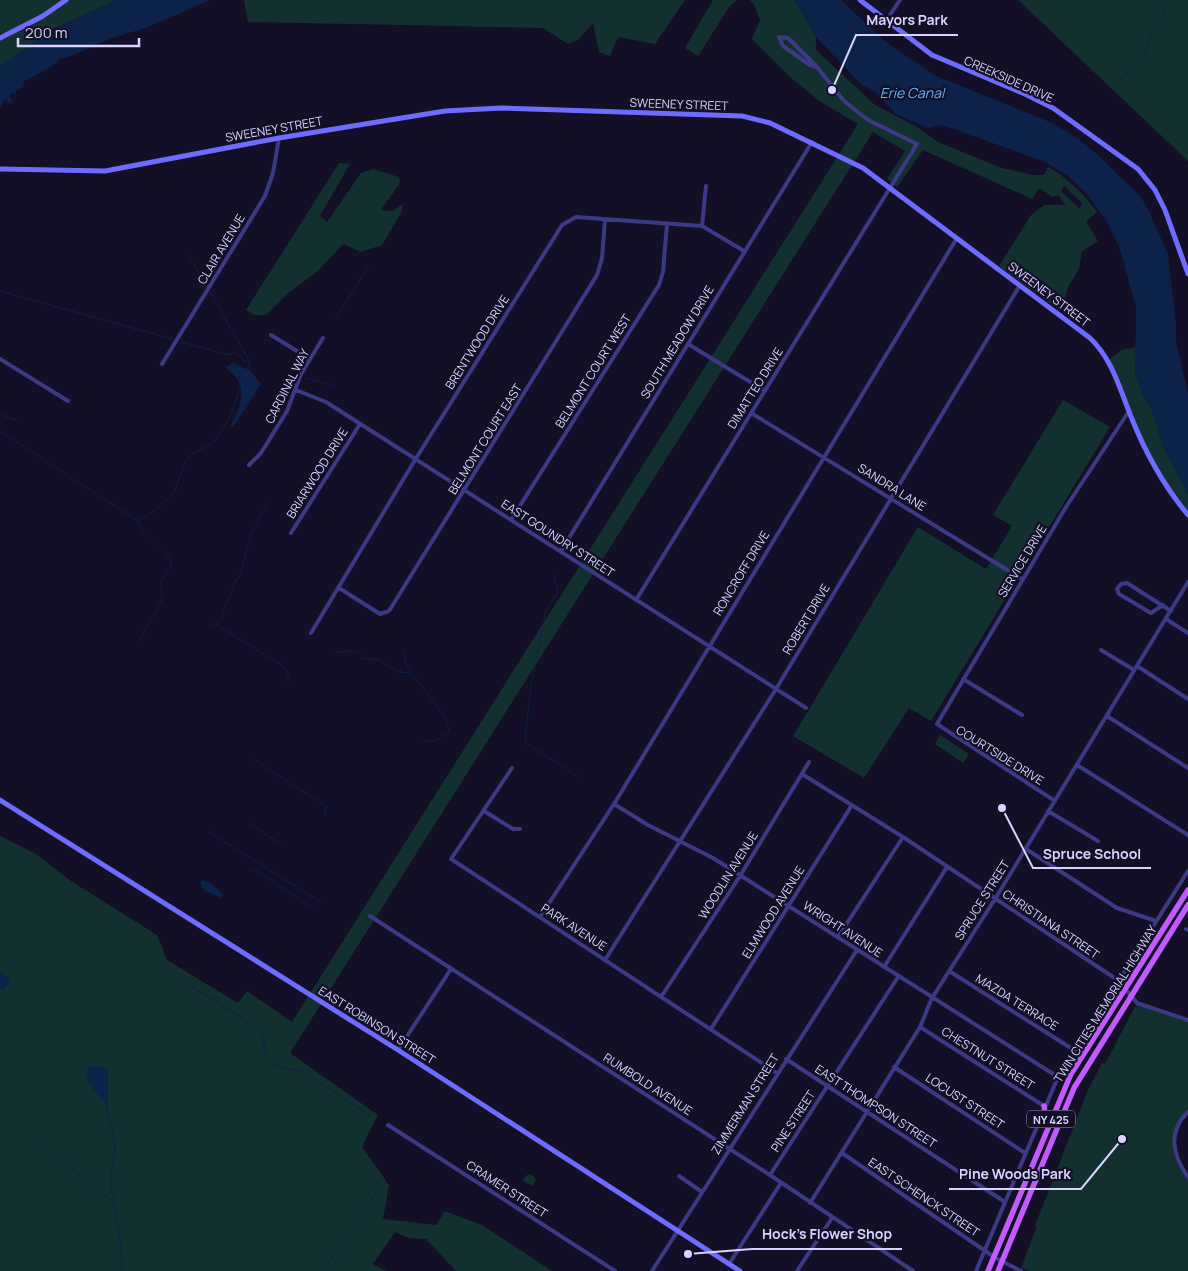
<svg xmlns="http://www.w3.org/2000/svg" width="1188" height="1271" font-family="Manrope,sans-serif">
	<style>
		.green { fill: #12302f; fill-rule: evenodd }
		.water { fill: #0c2248 }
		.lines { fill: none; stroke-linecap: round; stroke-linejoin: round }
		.stream { stroke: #0c2248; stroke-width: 1 }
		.street { stroke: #3d3a85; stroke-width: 4 }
		.secondary { stroke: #6f6bff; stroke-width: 5 }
		.primary { stroke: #c25bff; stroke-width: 5.5 }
		.labels { text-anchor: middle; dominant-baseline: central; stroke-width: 4.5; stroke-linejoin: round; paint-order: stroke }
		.shield { fill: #130f26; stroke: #9e99be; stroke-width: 1 }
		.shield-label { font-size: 11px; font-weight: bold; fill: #d9d4ff }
		.street-label { font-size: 12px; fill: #d9d4ff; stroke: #130f26 }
		.water-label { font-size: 14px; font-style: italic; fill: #62b6ff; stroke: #130f26 }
		.leader { fill: none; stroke: #d9d4ff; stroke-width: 2 }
		.callout-dot { fill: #d9d4ff; stroke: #130f26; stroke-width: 2 }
		.callout-label { font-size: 14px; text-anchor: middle; font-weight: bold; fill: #d9d4ff; stroke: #130f26; stroke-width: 4.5; stroke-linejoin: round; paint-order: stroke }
	</style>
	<rect width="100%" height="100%" fill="#130f26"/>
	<!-- green -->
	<path class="green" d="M0,0H117L49,31L0,67V38L3,36L0,33Z
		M244,0H685L655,44L618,37L610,56L599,52L593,23L578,40L568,44L543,28L248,22Z
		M713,0H737L729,7L698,56L685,48Z
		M750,0H795L816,37V50L875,105L917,127L938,142L1002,168L1033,175H1044L1048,167C1069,179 1083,193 1097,212L1086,222L1098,241L1081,252C1082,277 1067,277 1065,301L1052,305L999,266L1031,215L1044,205H1066L1058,195L1053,197L1039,188L1032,199L923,150L897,187L887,179L905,151L873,132L290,1053L378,1115L362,1147L389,1185L383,1219L436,1225L445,1211L482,1225L552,1271H456L426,1239L409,1238L395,1232L373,1264L386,1271H0V836L36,854L71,881L157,935L167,960L238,1003L247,991L292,1022L858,124L818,100L790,77L752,39L760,20L754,4ZM1064,186L1082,203L1080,209L1061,191Z
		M1018,0H1188V161Z
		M339,163L350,164L320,216L327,222L361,173L373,169L399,177L400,183L381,210L392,211L403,204L401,213L382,245L361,252L343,244L319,270L287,294L266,315H254L246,310Z
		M1137,347L1135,373L1145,401L1151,407L1163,446L1188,494V515L1160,478L1132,419L1109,360L1121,350Z
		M1063,400L1110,427L931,721L909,708L864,778L793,736L918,527L986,569L1012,526L993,515Z
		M940,735L969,754L963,763L935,744Z
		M1137,1003L1188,1020V1112L1182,1118L1173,1147L1188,1177V1271H1030L1021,1268L1037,1226L1034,1228L1088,1090L1102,1063L1105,1064Z
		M531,1174L536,1180L532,1186L523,1180L527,1175Z"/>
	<!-- water -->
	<path class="water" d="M117,0H210L146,28L112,38L66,58H61L52,66L23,82L24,86L16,91V94L12,93L9,96L13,101L10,104L5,99L0,108V67L49,31Z
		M795,0H841L886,42L934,75L1052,123L1079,139L1101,158L1140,196L1148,209L1168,254L1176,325V342L1188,393V494L1163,446L1151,407L1145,401L1135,373L1136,308L1120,249L1106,220L1087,194L1067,175L1043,161L942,125L928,128L896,114L876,93L861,84L816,37Z
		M233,363L250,371L261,384L233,427L231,425C239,411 246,393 237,379C234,374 229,371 225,367Z
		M202,880L209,882L223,894L220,899L212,893L205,892L200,883Z
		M0,972L9,978V982L4,990L0,989Z
		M88,1066H98L108,1069V1113L104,1102L87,1081Z"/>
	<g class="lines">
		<!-- stream -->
		<path class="stream" d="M1119,82L1144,53L1151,35L1166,9
			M188,255L207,287
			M0,291L172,339
			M336,317L369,266
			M181,342L228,355L236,353L243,360L250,362L209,290
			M247,371L250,362
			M306,378L332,385
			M0,414L17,421
			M0,431L138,521C142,540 172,549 171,565L161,582L162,600L139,641
			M139,521L153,512L174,493L185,463L190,456L214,442L229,418L240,389
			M554,576L558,591L546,610L531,685L525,739L526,743L580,778
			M215,624L282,665L288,673V681
			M212,626L221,618L236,580L240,576L251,535L268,501
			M335,652C346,653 354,647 363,658L379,660L398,672L410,673
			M404,653C406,681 444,701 449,732L436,740L424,742
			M252,758L327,807L324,813L327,815
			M250,824L281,844
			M209,832L322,903
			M251,869L262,874L313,908
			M177,977L255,1026L263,1035L265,1053L275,1065L282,1068L302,1071L369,1115
			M108,1113L115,1145L111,1178L112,1193
			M39,1142L113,1201
			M113,1196L121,1248L122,1271
			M323,1271L381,1185"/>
		<!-- street -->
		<path class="street" d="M886,21L900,0
			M702,226L706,186
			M271,335L310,359
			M688,344L765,391
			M0,359L68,401
			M162,364L265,196L273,173L279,138
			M296,390L326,402L806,708
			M751,413L1022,579
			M249,465L261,453L287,411L301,374L323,338
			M511,520L659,285L663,272L667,224
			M291,533L360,424
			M561,551L812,142
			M339,588L380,614L389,611L597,275L602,258L605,220
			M636,600L917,144L868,120L844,101L817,67L810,65L783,46L779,37L788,38L817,67
			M1163,605L1151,613L1119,594L1117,589L1121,584L1127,583L1171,611
			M1166,619L1188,633
			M311,633L415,460L562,225L576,217L702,226L744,251
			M1101,650L1134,670
			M1137,666L1188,699
			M963,679L1022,715
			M1107,716L1188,768
			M1077,765L1188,835
			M512,768L451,859L777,1073
			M802,774L903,837L1119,981L1137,1003L1188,1020
			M1055,801L937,724L1066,507L1129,411
			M614,804L648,825L713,858L1058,1077
			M484,811L513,829H520
			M1048,811L1098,841
			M1026,849L1117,908L1156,921
			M370,916L770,1175L913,1271
			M540,917L614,804L957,238
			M1186,929L1188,930
			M838,937L903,837
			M605,960L776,689L1020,285
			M884,967L947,867
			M949,971L1074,1050
			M661,997L740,876L809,762
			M920,1027L1044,1106
			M711,1029L852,805
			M398,1050L451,969
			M786,1059L1005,1202
			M894,1067L1025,1153
			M1188,1112C1167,1132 1173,1156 1188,1177
			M388,1125L615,1271
			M842,1153L994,1257L1021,1271
			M770,1175L898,977
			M679,1176L702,1192
			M810,1203L920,1027L932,998L995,899L1188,582
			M729,1264L781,1183
			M652,1271L857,950
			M797,1271L832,1218
			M976,1271L1058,1077L1188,871"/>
		<!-- secondary -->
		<path class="secondary" d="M860,0L932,55L1025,94L1053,108L1138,169L1155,190L1165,210L1188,274
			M0,38L43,16L66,0
			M0,169L105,171L279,138L445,111L501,108L742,116L770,123L863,168L1090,338C1113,360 1120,390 1132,419C1146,454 1164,486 1188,515
			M0,800L398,1050L740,1271"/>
		<!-- primary -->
		<path class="primary" d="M1086,1031L1105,1017
			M1044,1106L1047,1126
			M988,1271L1071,1074L1188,890
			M998,1271L1074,1088L1188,905"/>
	</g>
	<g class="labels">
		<!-- shield labels -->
		<rect class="shield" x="1027" y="1110.5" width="48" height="17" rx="4"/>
		<g class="shield-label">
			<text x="1051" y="1119">NY 425</text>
		</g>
		<!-- street labels -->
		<g class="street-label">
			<text transform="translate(1009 79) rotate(24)">CREEKSIDE DRIVE</text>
			<text transform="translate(679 104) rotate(2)">SWEENEY STREET</text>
			<text transform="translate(274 129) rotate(-10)">SWEENEY STREET</text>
			<text transform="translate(221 249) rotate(-59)">CLAIR AVENUE</text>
			<text transform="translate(1049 294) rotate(37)">SWEENEY STREET</text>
			<text transform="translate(477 342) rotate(-58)">BRENTWOOD DRIVE</text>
			<text transform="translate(677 342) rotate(-59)">SOUTH MEADOW DRIVE</text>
			<text transform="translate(593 371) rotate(-58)">BELMONT COURT WEST</text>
			<text transform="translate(287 386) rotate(-63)">CARDINAL WAY</text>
			<text transform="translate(755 388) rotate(-58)">DIMATTEO DRIVE</text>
			<text transform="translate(485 439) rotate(-58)">BELMONT COURT EAST</text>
			<text transform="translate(317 473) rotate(-58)">BRIARWOOD DRIVE</text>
			<text transform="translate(892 487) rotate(32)">SANDRA LANE</text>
			<text transform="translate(558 538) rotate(33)">EAST GOUNDRY STREET</text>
			<text transform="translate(1022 561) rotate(-59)">SERVICE DRIVE</text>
			<text transform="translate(741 573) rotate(-59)">RONCROFF DRIVE</text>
			<text transform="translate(806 619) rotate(-59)">ROBERT DRIVE</text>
			<text transform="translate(1000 755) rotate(32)">COURTSIDE DRIVE</text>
			<text transform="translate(728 875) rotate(-58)">WOODLIN AVENUE</text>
			<text transform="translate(982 900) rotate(-58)">SPRUCE STREET</text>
			<text transform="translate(773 912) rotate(-58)">ELMWOOD AVENUE</text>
			<text transform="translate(1051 924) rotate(34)">CHRISTIANA STREET</text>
			<text transform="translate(574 927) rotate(33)">PARK AVENUE</text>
			<text transform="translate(843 929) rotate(33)">WRIGHT AVENUE</text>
			<text transform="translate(1017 1002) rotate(32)">MAZDA TERRACE</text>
			<text transform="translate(1105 1004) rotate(-58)">TWIN CITIES MEMORIAL HIGHWAY</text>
			<text transform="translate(377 1025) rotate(32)">EAST ROBINSON STREET</text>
			<text transform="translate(988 1058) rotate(32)">CHESTNUT STREET</text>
			<text transform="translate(648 1084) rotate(33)">RUMBOLD AVENUE</text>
			<text transform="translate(965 1101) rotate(33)">LOCUST STREET</text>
			<text transform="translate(745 1104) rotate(-58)">ZIMMERMAN STREET</text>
			<text transform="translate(876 1106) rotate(33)">EAST THOMPSON STREET</text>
			<text transform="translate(793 1121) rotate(-57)">PINE STREET</text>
			<text transform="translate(507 1189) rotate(33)">CRAMER STREET</text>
			<text transform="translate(924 1197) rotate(34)">EAST SCHENCK STREET</text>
		</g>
		<!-- water labels -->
		<g class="water-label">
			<text x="912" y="92">Erie Canal</text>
		</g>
	</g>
	<!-- callouts -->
	<path class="leader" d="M832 90L856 35H958M1002 808L1033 868H1151M1122 1139L1081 1189H949M688 1254L752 1249H902"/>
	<g class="callout-dot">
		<circle cx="832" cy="90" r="5"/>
		<circle cx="1002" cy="808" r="5"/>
		<circle cx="1122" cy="1139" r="5"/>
		<circle cx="688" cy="1254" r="5"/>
	</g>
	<g class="callout-label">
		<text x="907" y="25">Mayors Park</text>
		<text x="1092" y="859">Spruce School</text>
		<text x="1015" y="1179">Pine Woods Park</text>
		<text x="827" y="1239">Hock's Flower Shop</text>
	</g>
	<!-- scale -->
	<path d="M18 38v8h121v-8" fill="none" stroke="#d9d4ff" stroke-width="2.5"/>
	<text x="25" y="38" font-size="15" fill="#d9d4ff" stroke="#130f26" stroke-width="4" paint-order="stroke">200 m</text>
</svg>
